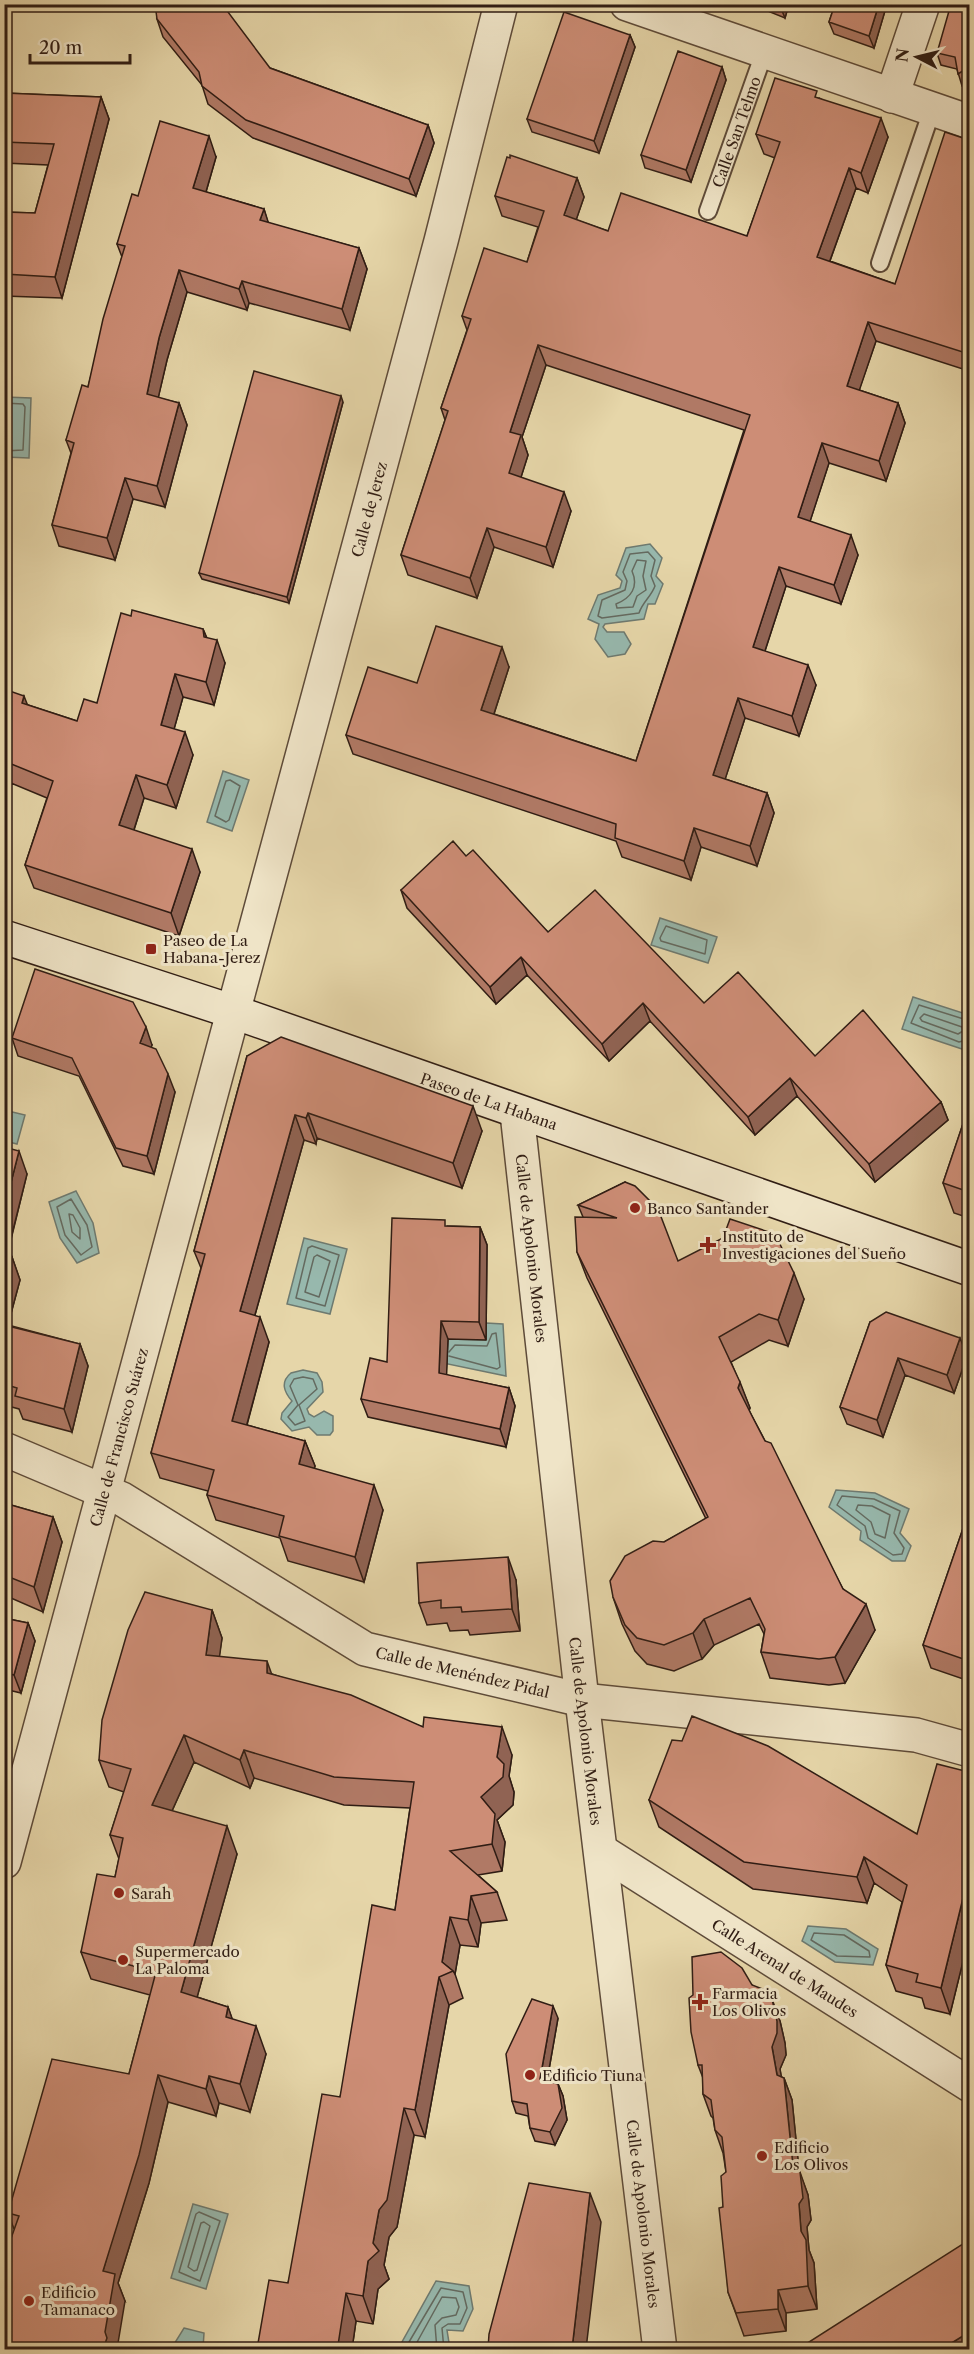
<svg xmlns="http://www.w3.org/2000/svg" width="974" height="2354" font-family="'Libre Caslon Text',serif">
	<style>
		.water { fill: #97b8ad; stroke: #6e7a70; stroke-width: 1.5 }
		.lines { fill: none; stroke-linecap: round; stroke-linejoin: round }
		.shore { stroke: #646a60; stroke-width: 1.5 }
		.lane-casing { stroke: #5e4b39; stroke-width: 20 }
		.street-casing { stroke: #5e4b39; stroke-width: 36 }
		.secondary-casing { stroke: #301d14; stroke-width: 36 }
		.lane { stroke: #efe4c7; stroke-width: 16 }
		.street { stroke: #efe4c7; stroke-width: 33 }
		.secondary { stroke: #efe4c7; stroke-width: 33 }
		.wall { fill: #b07965; stroke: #301d14; stroke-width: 1.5 }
		.shaded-wall { fill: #906353; stroke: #301d14; stroke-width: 1.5 }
		.building { fill: #cd8d76; stroke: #301d14; stroke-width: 1.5 }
		.poi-dot { fill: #8f2418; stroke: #efe4c7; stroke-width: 2 }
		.labels { text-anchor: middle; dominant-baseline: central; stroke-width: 6; stroke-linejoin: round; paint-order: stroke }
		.street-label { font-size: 15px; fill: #301d14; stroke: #efe4c7 }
		.poi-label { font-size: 15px; fill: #301d14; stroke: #efe4c7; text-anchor: start }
	</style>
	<rect width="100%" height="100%" fill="#e6d6a9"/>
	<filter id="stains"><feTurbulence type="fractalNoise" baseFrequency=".00333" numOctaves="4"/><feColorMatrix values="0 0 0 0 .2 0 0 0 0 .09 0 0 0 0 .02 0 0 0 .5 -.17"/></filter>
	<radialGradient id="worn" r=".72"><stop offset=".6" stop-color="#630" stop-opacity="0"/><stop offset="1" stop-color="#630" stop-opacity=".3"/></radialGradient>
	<!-- water -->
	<path class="water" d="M5,397L31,398L29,458L5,457Z
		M650,544L662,558L656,576L663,584L655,604H648L644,619L605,624L603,627L607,632H624L631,644L625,654L608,657L595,639L599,624L588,619L598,595L620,588L622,581L616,575L626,548Z
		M223,771L249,780L232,831L207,822Z
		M660,918L717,937L708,963L651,945Z
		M913,997L969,1015V1037L965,1050L902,1029Z
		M4,1110L25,1115L17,1144L5,1141Z
		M76,1191L93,1223L99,1253L77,1263L60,1238L49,1202Z
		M304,1238L347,1249L330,1314L287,1304Z
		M486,1323L503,1324L506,1376L443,1363L448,1339L485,1340Z
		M303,1370L317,1373L322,1382L323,1392L307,1409L309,1414L314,1417L324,1411L333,1416V1431L330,1435H317L309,1427L292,1431L281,1419L282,1413L292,1401C284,1392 280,1382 291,1373Z
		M836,1490L875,1493L909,1509L900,1533L911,1546L905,1561H892L860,1540L861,1531L829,1507Z
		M808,1926L846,1929L878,1949L873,1965L835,1962L802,1941Z
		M193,2204L228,2214L206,2289L171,2278Z
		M436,2281L469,2286L473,2309L463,2331L447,2330L450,2349H403L402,2342Z
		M184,2328L204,2333L203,2349H171Z"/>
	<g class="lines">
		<!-- shore -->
		<path class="shore" d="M4,403L23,404L25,407L23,450L4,451
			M648,552L655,560L651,576L655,586C651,597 643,601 639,613L602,618L598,616L602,600L625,590L627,581L623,572L630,554Z
			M637,560L646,561L643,576L646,590L637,596L633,607L617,608L616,604C631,598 639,587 632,571Z
			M230,780L240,786L229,820L226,822L215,816L226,781Z
			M666,926L707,940L705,954L661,941L660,938Z
			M924,1014L962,1027L963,1031L958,1034L922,1021L920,1018Z
			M970,1021L919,1005L911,1023L959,1042L970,1039
			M71,1199L87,1225L92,1247L81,1255L65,1235L57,1207Z
			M69,1214L73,1215L80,1228V1239L72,1232Z
			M312,1246L339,1255L325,1306L296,1298L308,1248Z
			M317,1255L330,1261L319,1297L305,1292L314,1257Z
			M449,1356L497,1369L500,1367L496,1333L492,1334L487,1346L455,1345L449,1352
			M303,1377L313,1379L317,1389L299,1405L305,1421L295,1425L288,1417L298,1405L290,1386L294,1379Z
			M842,1496L874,1499L900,1511L894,1533L904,1548L902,1554L893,1555L868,1538L865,1526L837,1505Z
			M858,1505L872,1506L890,1515L885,1538L875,1534L871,1522L856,1510Z
			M814,1933L844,1935L869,1951L870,1957L837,1956L811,1940Z
			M199,2212L220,2221L200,2281L179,2272L196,2214Z
			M204,2222L210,2226L197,2270L194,2271L188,2267L201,2223Z
			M409,2350V2342L441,2288L463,2292L467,2308L460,2324H448L442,2328L444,2350
			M416,2350V2344L442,2297L456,2298L459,2307L456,2315L442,2318L435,2325L437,2350"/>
		<defs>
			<g id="lane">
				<path id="s1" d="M708,211L764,53"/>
				<path d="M880,263L932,110"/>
			</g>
			<g id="street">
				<path d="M627,4L970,122"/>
				<path d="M892,96L923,4"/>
				<path id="s2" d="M517,1113L582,1700L660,2350"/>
				<path id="s3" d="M4,1449L122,1499L365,1649L582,1700L916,1735L970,1750"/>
				<path id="s4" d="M601,1851L970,2085"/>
				<path id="s5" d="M4,1862L441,241L501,4"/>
			</g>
			<g id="secondary">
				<path id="s6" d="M4,937L234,1012L970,1269"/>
			</g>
		</defs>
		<!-- lane casing -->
		<use href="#lane" class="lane-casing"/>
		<!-- street casing -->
		<use href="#street" class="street-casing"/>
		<!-- secondary casing -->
		<use href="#secondary" class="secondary-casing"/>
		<!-- lane -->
		<use href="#lane" class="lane"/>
		<!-- street -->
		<use href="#street" class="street"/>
		<!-- secondary -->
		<use href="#secondary" class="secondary"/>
	</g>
	<!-- wall -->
	<path class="wall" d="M4,4H8L9,22H4Z
		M750,4H789L785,18Z
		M835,4H887L874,48L834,34L829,22Z
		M969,4V82L962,86L957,69L941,65L937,53Z
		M157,19L270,68L428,125L434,143L416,196L253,138L208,104L202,85L163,37Z
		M630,35L635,47L599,153L532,132L527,119Z
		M722,67L726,80L691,182L645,168L641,155Z
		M4,93L101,97L109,119L62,298L4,296V212L35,213L48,165L4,163Z
		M819,98L888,137L868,193L856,188L830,261L895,284L969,140V371L876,341L859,390L898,403L905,423L886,481L829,463L810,521L858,555L841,604L786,586L765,651L816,685L799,736L745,718L725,779L767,793L774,813L757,866L701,847L691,880L622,857L616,841L353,754L346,735L417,683L509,667L494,714L636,761L744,430L546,365L522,437L528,455L521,477L571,511L553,567L494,547L477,598L408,575L401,555L445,420L441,408L467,330L462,316L527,262L538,227L502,216L495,196L577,178L584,197L576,220L608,231L747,236L775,158L764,154L756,134Z
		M216,157L206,192L264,209L268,223L359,248L367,269L350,330L249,303L247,310L187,292L167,360L158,398L179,403L187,425L165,507L133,499L115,560L59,546L52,525L71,453L66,440L88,387L122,257L117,244L138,196Z
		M343,402L289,603L202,579L199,573Z
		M131,616L203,629L207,638L225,663L214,705L183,697L174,729L193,755L176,808L144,798L134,830L200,872L179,936L34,888L25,865L47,798L11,783L6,800H4V689L28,705L77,721L97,703Z
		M466,856L548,932L704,1003L815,1056L941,1102L948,1120L875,1182L797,1096L755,1135L650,1021L609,1061L527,975L496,1004L407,908L401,890Z
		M12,1038L152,1045L151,1047L175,1092L154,1174L123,1166L79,1076L18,1056Z
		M247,1056L482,1131L462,1188L317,1138L316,1144L304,1140L255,1315L269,1342L247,1425L305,1441L315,1466L314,1469L383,1510L364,1582L288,1561L280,1538L216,1520L207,1495L208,1491L160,1478L151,1453L201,1268L194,1251Z
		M969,1106V1218L954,1213L943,1183Z
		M4,1147L27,1174L7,1256L12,1257L20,1280L8,1325L80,1344L88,1366L72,1432L23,1419L19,1409L4,1405Z
		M625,1182L678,1261L804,1299L788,1346L769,1340L731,1362L750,1408L749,1410L752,1416L843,1589L875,1630L845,1683L829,1685L770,1678L761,1652L764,1634L759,1624L714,1645L702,1659L674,1671L647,1664L635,1651L622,1624L613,1597L664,1542L706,1519L587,1278L577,1252L583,1217L578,1205Z
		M447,1226L480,1227L487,1245L486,1340L448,1339L446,1375L509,1388L515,1406L506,1447L368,1417L361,1399L387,1362Z
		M870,1322L967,1356L954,1393L905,1375L883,1437L847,1424L840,1407Z
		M4,1503L53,1517L62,1542L43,1612L4,1595Z
		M969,1511V1681L931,1668L923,1645Z
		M516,1580L520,1631L470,1635L468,1630L450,1631L447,1623L427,1625L419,1603Z
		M212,1610L222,1638L219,1657L272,1674L423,1727L512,1755L509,1776L514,1792L513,1805L497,1820L505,1842L502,1871L478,1875L497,1892L507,1920L481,1923L478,1947L460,1945L455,1974L463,1998L449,2005L425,2137L414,2135L397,2227L389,2237L384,2265L389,2279L378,2289L373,2324L356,2321L352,2349H257L288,2283L340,2097L395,1910L410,1808L344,1805L254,1778L250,1788L194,1762L172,1811L237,1854L197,1997L228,2007L232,2019L266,2054L250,2112L219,2103L216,2116L168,2102L149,2183L118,2283L125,2301L14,2229L8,2213L129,2074L150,1995L91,1979L81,1952L115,1877L119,1859L110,1835L124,1792L109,1787L99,1760Z
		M4,1618L28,1623L35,1641L21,1693L4,1689Z
		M969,1772V1937L950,2014L925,2008L922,1998L896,1991L886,1965L902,1902L874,1883L867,1903L753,1889L659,1827L649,1800L917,1834Z
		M752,1985L780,2021L785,2043L786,2055L780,2069L781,2077L784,2078L792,2100L799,2171L808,2195L811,2220L807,2227L809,2250L814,2263L817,2309L786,2313V2331L744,2336L728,2292L723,2207L726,2172L723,2153L715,2130L713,2118L711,2116L703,2094V2078L698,2065Z
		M558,2018L547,2081L558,2084L563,2096L567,2120L555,2145L535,2141L530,2128L528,2116L516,2113L512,2101Z"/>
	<!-- shaded-wall -->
	<path class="shaded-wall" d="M4,4H8L9,22L4,10Z
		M781,4H789L785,18L780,6Z
		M879,4H887L874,48L869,36Z
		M630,35L635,47L599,153L594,141Z
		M722,67L726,80L691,182L686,170Z
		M101,97L109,119L62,298L55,277Z
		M881,118L888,137L868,193L861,173Z
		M428,125L434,143L416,196L409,179Z
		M209,136L216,157L201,209L193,188Z
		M849,168L856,188L824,277L817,257Z
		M577,178L584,197L571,235L564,215Z
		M264,209L271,231L260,220Z
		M359,248L367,269L350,330L342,309Z
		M179,270L187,292L167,360L154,416L147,394L159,338Z
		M242,281L249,303L247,310L239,289Z
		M868,322L876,341L854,406L847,386Z
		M538,345L546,365L522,437L528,455L516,493L509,473L510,432Z
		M341,396L343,402L289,603L287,597Z
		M179,403L187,425L165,507L157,486Z
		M898,403L905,423L886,481L879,461Z
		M822,443L829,463L805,537L798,517Z
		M125,478L133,499L115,560L107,538Z
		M564,492L571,511L553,567L546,547Z
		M487,528L494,547L477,598L470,578Z
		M851,535L858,555L841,604L834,585Z
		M779,567L786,586L760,666L753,647Z
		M203,629L212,652L217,640L225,663L214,705L206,682Z
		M502,647L509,667L489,729L481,710Z
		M808,665L816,685L799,736L792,716Z
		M175,674L183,697L169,747L161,725Z
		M24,696L33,719L22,703Z
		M738,698L745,718L720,795L713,775Z
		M185,732L193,755L176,808L167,785Z
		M4,764L11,783L6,800L4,797Z
		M136,775L144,798L128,848L119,825Z
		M767,793L774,813L757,866L750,846Z
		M694,828L701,847L691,880L684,861Z
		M192,849L200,872L179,936L171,913Z
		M521,957L527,975L496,1004L490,987Z
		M643,1003L650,1021L609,1061L602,1044Z
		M146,1027L152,1045L146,1061L140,1043Z
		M168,1074L175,1092L154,1174L147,1156Z
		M790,1078L797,1096L755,1135L748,1117Z
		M941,1102L948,1120L875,1182L869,1164Z
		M473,1106L482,1131L462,1188L453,1163Z
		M308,1113L317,1138L316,1144L306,1118Z
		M295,1115L304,1140L249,1336L240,1311Z
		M19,1151L27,1174L4,1266V1210Z
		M480,1227L487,1245L486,1340L479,1322Z
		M12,1257L20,1280L4,1339V1284Z
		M794,1273L804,1299L788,1346L778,1320Z
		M260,1317L269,1342L241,1446L232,1421Z
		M441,1321L448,1339L446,1391L439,1373Z
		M960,1338L967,1356L954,1393L947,1375Z
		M80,1344L88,1366L72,1432L64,1409Z
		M898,1358L905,1375L883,1437L877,1420Z
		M740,1382L750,1408L748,1414L738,1388Z
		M509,1388L515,1406L506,1447L500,1429Z
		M305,1441L315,1466L308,1490L299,1464Z
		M374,1485L383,1510L364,1582L355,1557Z
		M53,1517L62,1542L43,1612L34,1587Z
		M508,1557L516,1580L520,1631L512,1609Z
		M866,1604L875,1630L845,1683L835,1657Z
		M212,1610L222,1638L216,1683L206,1655Z
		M704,1619L714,1645L702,1659L693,1633Z
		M28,1623L35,1641L21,1693L14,1675Z
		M267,1661L277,1689L267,1673Z
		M502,1727L512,1755L509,1776L514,1792L513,1805L497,1820L505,1842L502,1871L492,1844L481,1797L497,1757Z
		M184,1735L194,1762L162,1833L152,1805Z
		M244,1750L254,1778L250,1788L240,1760Z
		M227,1826L237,1854L191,2019L181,1992Z
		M864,1857L874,1883L867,1903L857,1877Z
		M471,1896L481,1923L478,1947L468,1920Z
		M963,1898L969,1916V1937L950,2014L941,1988Z
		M450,1917L460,1945L455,1974L453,1971L442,1962Z
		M439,1977L449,2005L425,2137L415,2110Z
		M772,1999L780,2021L785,2043L786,2055L780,2069L785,2097L777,2075L772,2047Z
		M553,2006L558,2018L545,2092L540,2079Z
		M228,2007L238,2035L226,2017Z
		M256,2026L266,2054L250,2112L240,2084Z
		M158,2075L168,2102L149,2183L118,2283L125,2301L117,2349H103V2271Z
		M209,2076L219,2103L216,2116L206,2089Z
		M784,2078L792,2100L801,2189L793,2166Z
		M558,2084L563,2096L567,2120L555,2145L550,2132Z
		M404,2108L414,2135L397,2227L389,2237L384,2265L389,2279L378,2289L373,2324L363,2296L368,2261L373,2243L379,2210Z
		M800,2172L808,2195L811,2220L807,2227L809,2250L814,2263L817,2309L808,2286L801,2231L799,2204Z
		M590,2193L601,2222L586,2349H572Z
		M778,2290L786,2313V2331L778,2309Z
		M346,2293L356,2321L352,2349H333Z
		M969,2332V2349H942Z"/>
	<!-- building -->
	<path class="building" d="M155,4H222L270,68L428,125L409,179L246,120L202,86L199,72L157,19Z
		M835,4H879L869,36L829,22Z
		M951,4H969V67L958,74L955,57L937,53Z
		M564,12L630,35L594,141L527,119Z
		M678,51L722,67L686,170L641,155Z
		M775,78L817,91L815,97L881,118L861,173L849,168L817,257L895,284L945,132L969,140V354L868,322L847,386L898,403L879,461L822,443L798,517L851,535L834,585L779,567L753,647L808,665L792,716L738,698L713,775L767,793L750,846L694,828L684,861L615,838L616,824L346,735L368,667L417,683L436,626L502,647L481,710L636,761L750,415L538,345L510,432L521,435L509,473L564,492L546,547L487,528L470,578L401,555L448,411L441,408L471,319L462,316L484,248L527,262L544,211L495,196L507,157L510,158V155L577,178L564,215L608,231L621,193L747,236L780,142L756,134Z
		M4,93L101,97L55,277L4,274V212L35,213L54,144L4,142Z
		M160,121L209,136L193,188L264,209L260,220L359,248L342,309L242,281L239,289L179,270L159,338L147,394L179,403L157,486L125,478L107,538L52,525L74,443L66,440L82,385L88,387L103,319L125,246L117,244L132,194L138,196Z
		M254,371L341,396L287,597L199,573Z
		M132,610L203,629L204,637L217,640L206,682L175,674L161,725L185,732L167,785L136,775L119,825L192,849L171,913L25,865L53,781L4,761V689L24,696L22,703L77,721L84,699L97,703L121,613L131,616Z
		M453,841L466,856L473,850L548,932L595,890L704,1003L738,972L815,1056L863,1010L941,1102L869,1164L790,1078L748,1117L643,1003L602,1044L521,957L490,987L401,890Z
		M35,969L133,1002L146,1027L140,1043L156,1049L168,1074L147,1156L116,1148L72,1058L12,1038Z
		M281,1037L473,1106L453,1163L308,1113L306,1118L295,1115L240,1311L260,1317L232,1421L305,1441L299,1464L374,1485L355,1557L279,1536L284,1516L207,1495L214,1470L151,1453L205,1254L194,1251L247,1056Z
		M969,1106V1192L943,1183Z
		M4,1147L19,1151L4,1210Z
		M625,1182L635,1186L658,1209L678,1261L723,1238L730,1219L775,1234L794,1273L778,1320L759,1314L719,1337L740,1382L738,1388L752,1416L765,1441L771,1443L843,1589L866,1604L835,1657L819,1659L761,1652L765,1629L750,1598L704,1619L693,1633L664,1645L637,1638L625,1625L613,1597L610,1581L625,1556L653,1541L664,1542L708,1517L577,1252L575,1217L617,1218L578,1205Z
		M392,1218L445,1220V1226L480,1227L479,1322L441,1321L439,1373L509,1388L500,1429L361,1399L370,1358L387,1362Z
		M4,1255L12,1257L4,1284Z
		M886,1312L960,1338L947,1375L898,1358L877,1420L840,1407L870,1322Z
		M4,1325L80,1344L64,1409L15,1396L17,1388L4,1384Z
		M4,1503L53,1517L34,1587L4,1575Z
		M969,1511V1661L923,1645Z
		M508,1557L512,1609L462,1612L461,1607L441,1608V1600L419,1603L417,1563Z
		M145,1592L212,1610L206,1655L267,1661V1673L351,1695L423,1727L424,1717L502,1727L497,1757L504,1764L503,1777L481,1797L495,1814L492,1844L450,1851L497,1892L471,1896L468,1920L450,1917L442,1962L453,1971L439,1977L415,2110L404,2108L387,2200L379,2210L373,2243L379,2251L368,2261L363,2296L346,2293L338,2345L333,2349H257L269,2280L288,2283L322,2094L340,2097L372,1905L395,1910L414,1782L334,1777L244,1750L240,1760L184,1735L152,1805L227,1826L181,1992L228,2007L226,2017L256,2026L240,2084L209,2076L206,2089L158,2075L139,2155L103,2271L115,2274L105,2332L107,2338L103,2349H4V2258L19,2216L8,2213L52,2059L129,2074L156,1972L81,1952L97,1874L115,1877L123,1838L110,1835L131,1769L99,1760L102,1720L128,1630Z
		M4,1618L28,1623L14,1675L4,1673Z
		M692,1716L768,1746L917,1834L937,1764L969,1772V1900L963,1898L941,1988L916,1982L918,1974L886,1965L907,1885L864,1857L857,1877L744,1862L649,1800L672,1740L682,1741Z
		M721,1952L742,1968L752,1985L765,1990L772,1999L777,2021V2033L772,2047L777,2075L784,2078L793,2166L800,2172L803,2198L799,2204L801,2231L806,2240L808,2286L778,2290V2309L736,2313L728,2292L719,2208L723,2207L721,2176L726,2172L722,2137L715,2130L711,2100L703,2094L702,2065H698L691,2032L689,1998L693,1995L692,1957Z
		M532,1999L553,2006L540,2079L558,2084L562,2108L550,2132L530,2128L527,2104L512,2101L506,2054Z
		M529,2183L590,2193L572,2349H488L489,2334Z
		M969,2240V2333V2332L942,2349H798Z"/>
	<!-- markers -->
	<g class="poi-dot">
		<rect x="145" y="943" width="12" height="12" rx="3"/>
		<circle cx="635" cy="1208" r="6"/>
		<path d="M705 1236h6v6h6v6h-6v6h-6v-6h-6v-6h6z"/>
		<circle cx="119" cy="1893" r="6"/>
		<circle cx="123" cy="1960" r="6"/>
		<path d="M697 1993h6v6h6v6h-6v6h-6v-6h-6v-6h6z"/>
		<circle cx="530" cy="2075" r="6"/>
		<circle cx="762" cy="2156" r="6"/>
		<circle cx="29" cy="2301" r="6"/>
	</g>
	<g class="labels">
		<!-- street labels -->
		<g class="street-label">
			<text stroke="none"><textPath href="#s1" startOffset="84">Calle San Telmo</textPath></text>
			<text stroke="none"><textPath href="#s5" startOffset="1401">Calle de Jerez</textPath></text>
			<text stroke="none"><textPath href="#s6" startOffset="512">Paseo de La Habana</textPath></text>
			<text stroke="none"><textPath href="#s2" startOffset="136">Calle de Apolonio Morales</textPath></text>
			<text stroke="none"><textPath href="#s5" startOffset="440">Calle de Francisco Suárez</textPath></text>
			<text stroke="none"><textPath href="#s3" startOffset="514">Calle de Menéndez Pidal</textPath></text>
			<text stroke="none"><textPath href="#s2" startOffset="622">Calle de Apolonio Morales</textPath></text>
			<text stroke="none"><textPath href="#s4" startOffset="218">Calle Arenal de Maudes</textPath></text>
			<text stroke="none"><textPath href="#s2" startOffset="1108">Calle de Apolonio Morales</textPath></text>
		</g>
		<!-- poi labels -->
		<g class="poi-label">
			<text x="163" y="940">Paseo de La<tspan x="163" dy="17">Habana-Jerez</tspan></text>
			<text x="647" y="1208">Banco Santander</text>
			<text x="722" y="1236">Instituto de<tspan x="722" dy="17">Investigaciones del Sueño</tspan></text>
			<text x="131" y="1893">Sarah</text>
			<text x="135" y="1951">Supermercado<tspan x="135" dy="17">La Paloma</tspan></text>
			<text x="712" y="1993">Farmacia<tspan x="712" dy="17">Los Olivos</tspan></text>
			<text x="542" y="2075">Edificio Tiuna</text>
			<text x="774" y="2147">Edificio<tspan x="774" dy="17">Los Olivos</tspan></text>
			<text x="41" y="2292">Edificio<tspan x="41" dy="17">Tamanaco</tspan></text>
		</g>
	</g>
	<!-- margin -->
	<rect width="974" height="2354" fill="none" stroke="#e6d6a9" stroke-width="24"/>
	<rect x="6" y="6" width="962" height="2342" fill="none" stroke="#301d14" stroke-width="3"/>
	<rect x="12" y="12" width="950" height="2330" fill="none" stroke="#301d14" stroke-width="1.5"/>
	<!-- north arrow -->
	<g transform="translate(917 57) rotate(277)" stroke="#efe4c7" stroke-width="4.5" paint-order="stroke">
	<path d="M0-4.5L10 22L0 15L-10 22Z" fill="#301d14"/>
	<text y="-9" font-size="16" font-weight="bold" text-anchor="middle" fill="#301d14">N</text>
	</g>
	<!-- scale -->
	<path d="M30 54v9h100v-9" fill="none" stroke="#301d14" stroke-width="3"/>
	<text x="39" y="54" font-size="18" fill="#301d14" stroke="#efe4c7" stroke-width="4.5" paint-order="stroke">20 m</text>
	<rect width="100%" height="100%" filter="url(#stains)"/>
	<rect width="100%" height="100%" fill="url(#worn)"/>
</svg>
